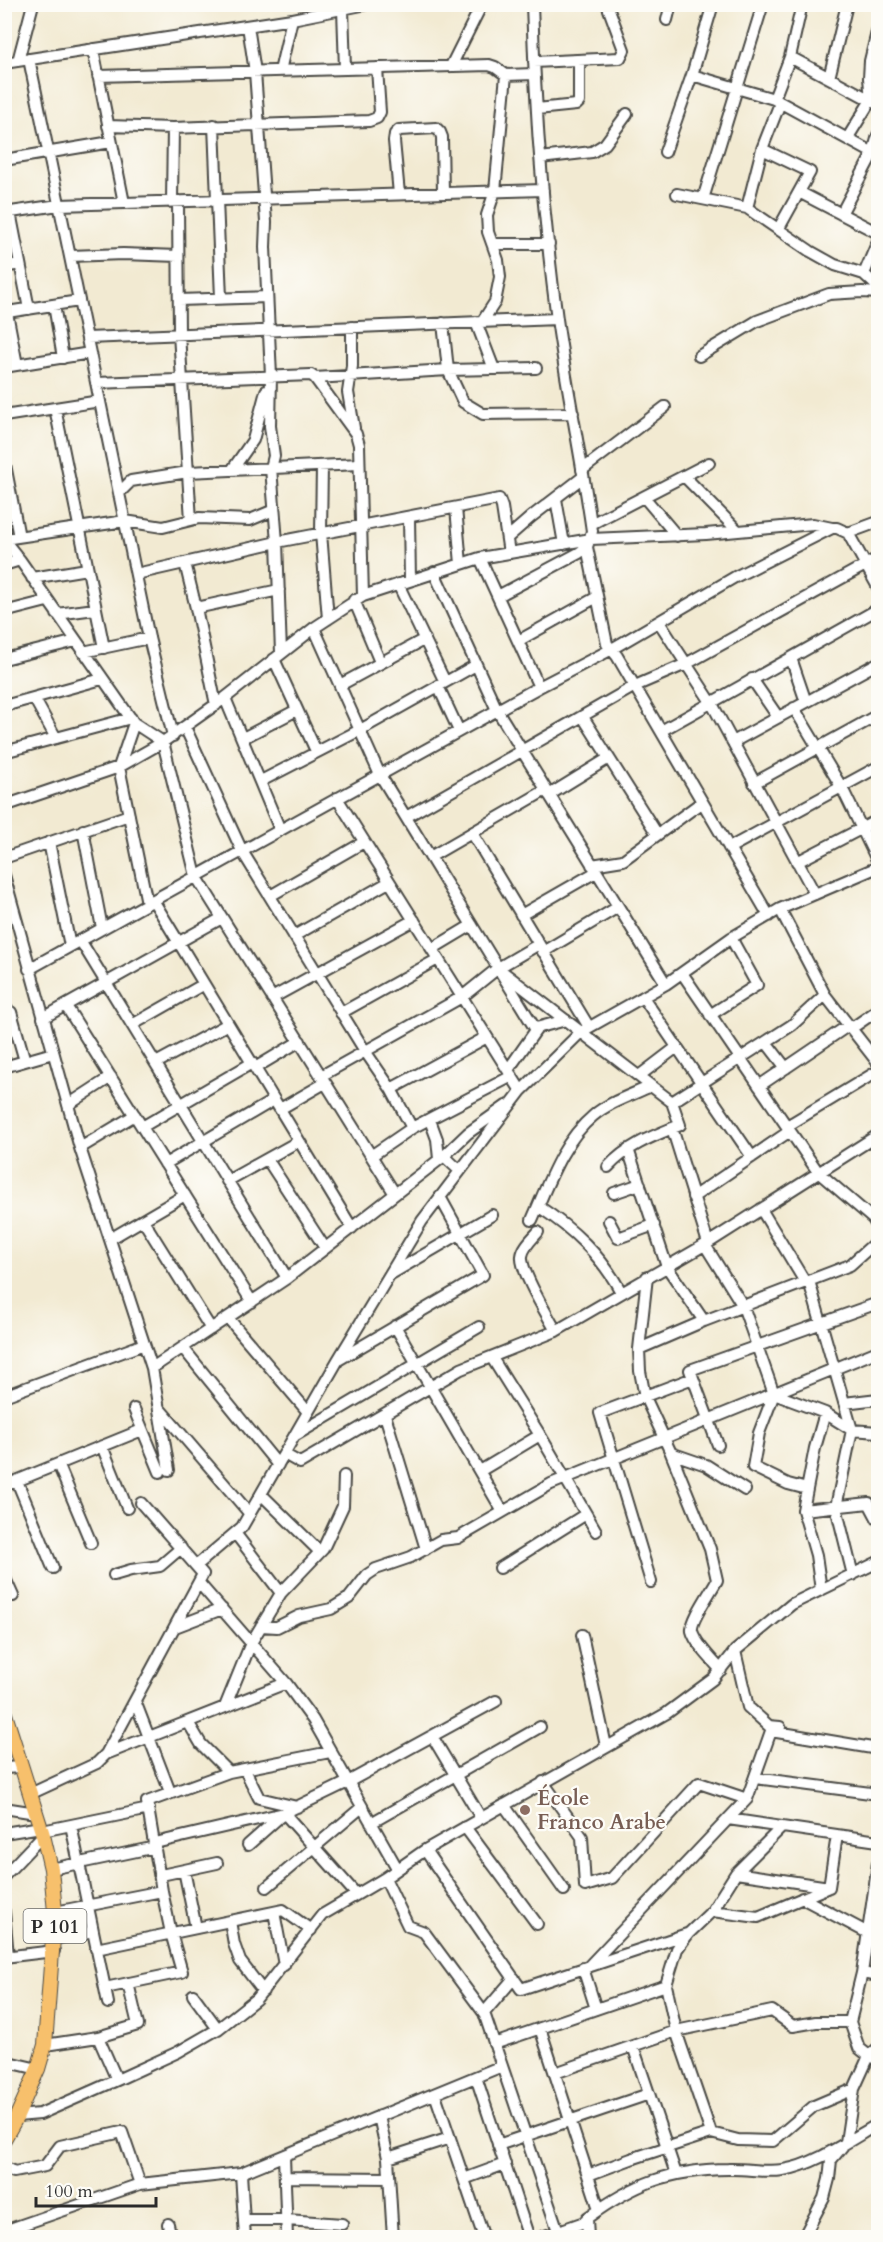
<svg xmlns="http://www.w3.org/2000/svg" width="883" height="2242" font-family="Cardo,serif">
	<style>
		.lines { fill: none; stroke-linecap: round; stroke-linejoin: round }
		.minor-casing { stroke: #494844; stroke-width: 14 }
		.major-casing { stroke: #494844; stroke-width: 16 }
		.minor { stroke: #fff; stroke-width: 10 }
		.major { stroke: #f7c06c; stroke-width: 14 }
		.education-dot { fill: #8d6e63; stroke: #fdfcf7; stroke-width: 2 }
		.labels { text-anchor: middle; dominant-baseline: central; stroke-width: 4.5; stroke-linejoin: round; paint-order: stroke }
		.shield { fill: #fdfcf7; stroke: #6a6a68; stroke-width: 1.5 }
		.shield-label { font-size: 20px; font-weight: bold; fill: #2b2b2b }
		.education-label { font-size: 21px; font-weight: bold; fill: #785e54; stroke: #fdfcf7; text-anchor: start }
	</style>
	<rect width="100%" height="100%" fill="#fdfcf7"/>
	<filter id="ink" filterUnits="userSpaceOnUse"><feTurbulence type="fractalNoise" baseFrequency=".0167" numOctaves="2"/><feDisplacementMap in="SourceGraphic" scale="12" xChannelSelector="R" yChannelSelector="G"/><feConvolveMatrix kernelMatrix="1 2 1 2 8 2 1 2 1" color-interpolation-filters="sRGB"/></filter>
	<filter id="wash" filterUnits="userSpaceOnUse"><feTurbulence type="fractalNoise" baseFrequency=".008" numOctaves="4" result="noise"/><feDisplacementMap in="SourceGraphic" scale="24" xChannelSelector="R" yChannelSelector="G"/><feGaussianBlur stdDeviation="1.35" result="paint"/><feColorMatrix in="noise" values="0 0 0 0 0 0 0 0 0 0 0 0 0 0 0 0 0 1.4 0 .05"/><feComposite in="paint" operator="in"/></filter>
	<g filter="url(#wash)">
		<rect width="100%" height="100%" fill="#f2ead2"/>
	</g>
	<g filter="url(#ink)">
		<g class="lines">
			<defs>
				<path id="minor" d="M343,9L345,69
					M667,20L671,4
					M248,26L255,72L266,222L265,247L271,376L270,426L274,456L271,468L277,542L281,653
					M93,49L124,203
					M790,57L878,104
					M29,59L149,638L173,736
					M18,61L33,4
					M534,62L620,58L624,50L607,4
					M4,63L292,19L367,4
					M451,66L482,4
					M280,71L292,19
					M692,75L774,99L873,153
					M98,76L489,65L495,67L506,75L534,74
					M829,78L847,4
					M774,99L790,57L802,4
					M537,109L576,105L579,102V60
					M214,125L221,298
					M108,126L173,128L369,121L377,118L380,112L377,68
					M847,139L871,100L869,78L870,61L878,28
					M762,149L810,172L779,228
					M665,152L692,75L713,4
					M540,158L592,152L605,144L627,114
					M4,160L111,142
					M799,192L878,233
					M399,194L394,141L395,134L399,130L436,128L440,132L442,137L443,193
					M677,194L747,208L810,251L835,265L864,274L878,287
					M703,199L763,4
					M172,201L173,128
					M178,201L179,334L191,520
					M747,208L762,149L780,103
					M10,212L29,309
					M4,213L59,205L543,190
					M841,214L873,153L878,135
					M493,244H549
					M70,256L123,254L178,256
					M4,267L20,264
					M864,274L878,241
					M4,297L17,365
					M179,300L267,297
					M54,305L63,358
					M7,312L79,301
					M476,322L494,369L536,368
					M482,322L495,302L500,277L498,260L488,232L487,215L495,191L506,75
					M443,323L448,370L494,369
					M352,327V366L348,392L354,428
					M87,338L557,319
					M699,356L757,321L829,294L862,292L878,293
					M4,367L90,353
					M315,378L448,370L463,402L483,414L573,413
					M96,383L311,375L315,378L356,434L359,445L363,596
					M55,408L104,648
					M4,416L100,401
					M4,459L19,537
					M322,466L321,533L328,619
					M232,470L253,440L266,391
					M582,470L665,407
					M684,476L738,531
					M119,493L131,481L188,472L359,464
					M644,497L677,536
					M556,499L564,544
					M456,508L461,564
					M409,517L410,580
					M591,524L709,463
					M848,533L878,522
					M507,538L531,517L583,477
					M4,539L125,521L163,527L199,518L250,520L274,510
					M4,540L20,560L134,723L163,742L196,876L395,1194
					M587,547L607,644L617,656L769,916
					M480,558L539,687
					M185,563L196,608L216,705
					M4,565L20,560
					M434,572L497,710L666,984
					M136,574L277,542L494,500L499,499L502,507L509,553
					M32,578L87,569
					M398,584L445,682
					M498,596L579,553L587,547L592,531C582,460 567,390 557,319C543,215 535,110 532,4
					M354,600L380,662
					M196,608L279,590
					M4,612L47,601
					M57,614L95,609
					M659,622L711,702L815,894
					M314,628L380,775L536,1030
					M518,641L597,597
					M83,652L149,638
					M791,658L806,702
					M4,659L76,641
					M274,659L316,751
					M752,679L778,717
					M340,685L425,639
					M438,686L459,731
					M34,698L56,738
					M225,698L280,830
					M4,706L102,679
					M794,708L842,788L878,862
					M583,717L657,834
					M134,723L119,767L147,903
					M185,727L242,851L365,1051L391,1089L412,1128L512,1076
					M661,731L878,609
					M243,738L297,710
					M733,742L878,663
					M4,752L131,718
					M261,781L360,730L476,665
					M754,783L878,715
					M549,795L609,758
					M337,798L521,1091
					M4,806L119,767L163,742L225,698L314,628L363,596L480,558L591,539L706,534L813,524L832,528
					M406,817L635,686L686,664L878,558
					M83,830L102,928
					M472,833L589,1027
					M49,842L70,946
					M729,848L878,767
					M430,857L546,790
					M4,858L129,815
					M797,862L878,820
					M592,865L623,860L702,802
					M4,875L80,1148L152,1368L169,1470
					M270,896L364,842
					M153,900L352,1228
					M780,909L825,995L878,1063
					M521,915L596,872
					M294,936L389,882
					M80,940L287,1278
					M432,949L472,925
					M543,952L618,907
					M29,969L539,687L610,650L735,577L832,528H837L848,533L878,587
					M503,972L672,1102L680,1125C653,1136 628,1145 608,1167
					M682,973L818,1172L873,1219L878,1227
					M643,997L752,1157
					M272,998L414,920
					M66,1006L252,1302
					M11,1012L25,1061
					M341,1013L438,959
					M710,1015L757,985L731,938
					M43,1018L222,918
					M132,1025L204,984
					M852,1028L878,1010
					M766,1042L786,1068
					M156,1063L228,1024
					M4,1067L53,1053
					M255,1068L300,1041
					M508,1070L536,1030L540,1027L566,1020
					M321,1076L462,997L498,968L539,944
					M639,1076L677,1047
					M759,1086L849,1025
					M391,1089L487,1037
					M672,1102L792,1025L825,995
					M68,1105L111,1077
					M280,1109L325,1083
					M430,1120L437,1139L439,1159
					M787,1126L878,1071
					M142,1127L252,1063
					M672,1128L708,1243
					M80,1148L135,1115
					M628,1149L667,1267L704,1321
					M371,1156L412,1128
					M444,1156L460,1171
					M267,1159L325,1248
					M165,1164L274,1100
					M227,1181L299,1141
					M614,1193L640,1184
					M693,1197L790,1131
					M538,1206C573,1229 601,1255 621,1292
					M761,1209L805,1282
					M143,1220L211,1329
					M532,1220C548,1184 562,1142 593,1116C609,1102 632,1095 651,1086
					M609,1221L618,1238L654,1225
					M538,1232C532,1239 523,1247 522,1256C520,1271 548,1316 556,1331
					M110,1239L185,1195
					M705,1245L743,1306L774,1394L759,1433L753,1467L788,1484L807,1489
					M391,1274L492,1215
					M647,1277L639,1349L640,1371L645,1397L671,1453L710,1549L717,1580C712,1590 690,1621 692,1631C695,1643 713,1661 721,1670
					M809,1281L852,1430L836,1507L853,1575
					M228,1318L308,1412
					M395,1326L503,1512
					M183,1348L278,1465
					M639,1349L704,1321L850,1265L878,1240
					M492,1358L540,1435L596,1531
					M340,1359L483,1275L440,1197
					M152,1368L287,1278L444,1156L468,1133L506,1106
					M774,1394L825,1413L852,1430L878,1432
					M4,1396L144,1344
					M844,1403L878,1399
					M159,1408L250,1514
					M134,1409L160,1472
					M385,1415L426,1549
					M296,1435L479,1327
					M718,1445L690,1370L878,1303
					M102,1446L127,1508
					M671,1453L706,1465L745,1490
					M284,1454L300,1463L461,1369L556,1331L708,1243L878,1135
					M58,1464L91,1543
					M480,1471L540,1435
					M17,1481L53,1568
					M4,1486L142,1430
					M261,1494L320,1552
					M803,1510L869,1503L878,1520
					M235,1533L281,1593
					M196,1566L242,1527L338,1360L422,1221L521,1091L581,1032L666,984L731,938L780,909L878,867
					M500,1568L586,1514
					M114,1575L131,1570L160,1566L181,1548
					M4,1576L13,1596
					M651,1582L600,1413L693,1378
					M199,1583L286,1683L313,1720L397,1868
					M821,1590L816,1555L803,1510L815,1448L825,1413
					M261,1626L277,1627L299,1616L331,1609L349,1598L367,1575L376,1569L411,1557L441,1540L458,1538L551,1484L878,1351
					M175,1627L222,1609
					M582,1635L606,1746
					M735,1651L748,1707L769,1726L780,1727
					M135,1701L170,1792
					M225,1707L251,1643L281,1593L323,1549L343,1506L344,1476
					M188,1722L201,1744L229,1772
					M432,1736L481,1818
					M106,1754L286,1683
					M4,1768L22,1767
					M245,1770L259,1798L297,1807
					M755,1778L878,1794
					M543,1782L582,1837L585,1886L612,1878L699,1783L747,1799
					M30,1794L97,1763L106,1754L203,1574L141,1503
					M504,1805L564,1890
					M4,1808L36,1813
					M284,1813L356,1894
					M728,1819L878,1841
					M371,1823L540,1727
					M71,1825L108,2003
					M465,1827L537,1924
					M42,1831L149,1809
					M4,1833L41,1827
					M155,1843L284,1813L348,1782L496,1701
					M248,1845L284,1813
					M425,1850L521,1989L687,1934
					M878,1863L862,1973L850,2022L859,2048L869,2056L878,2059
					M51,1869L156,1847
					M184,1870L196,1928
					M736,1873L829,1887
					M161,1875L217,1863
					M4,1876L43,1835
					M385,1878L408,1926L424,1932L484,2013L558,2231
					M267,1887L362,1807
					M829,1887L837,1835
					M802,1898L868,1933L878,1935
					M712,1911L758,1917L829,1887
					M4,1912L8,1956
					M55,1912L162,1891
					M274,1912L284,1965
					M230,1921L234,1944L240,1961L263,1991
					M54,1939L93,1931
					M96,1949L283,1910L311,1930
					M4,1957L54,1951
					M589,1966L747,1799L771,1731L878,1749
					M583,1968L596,2009
					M862,1973L878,1976
					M105,1988L182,1972L171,1933L162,1891L147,1802L229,1772L330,1752
					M193,1995L218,2029
					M484,2013L514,1978
					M540,2028L599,2209
					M98,2037L117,2080
					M494,2044L666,1985
					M45,2045L98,2037L138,2025L128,1983
					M633,2046L676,2174
					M4,2061L38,2069
					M555,2073L676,2031L772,2011L793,2026L816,2022H850
					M476,2077L529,2238
					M435,2094L484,2238
					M17,2116L40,2114L117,2080L178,2052L218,2029L256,1999L322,1915L385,1878L425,1850L667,1713L713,1679L735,1651L792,1604L878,1562
					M379,2116L388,2158L393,2238
					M711,2133L738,2140L773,2141L814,2106L854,2089L869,2056L878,2048
					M498,2145L649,2094
					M284,2156L287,2238
					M388,2158L450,2138
					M4,2167L14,2172L45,2166L60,2146L122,2132L140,2184
					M241,2173L245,2238
					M588,2175L631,2159L711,2133L676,2031L666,1985L677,1949L688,1934L712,1911L736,1873L782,1827
					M285,2177L389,2178
					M464,2179L505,2164
					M244,2220H287L342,2224
					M168,2224L171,2238
					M4,2231L140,2184L241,2173L502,2066
					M539,2238L587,2221
					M588,2238L587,2218C635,2183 669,2170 728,2169C747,2168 764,2173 783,2170C815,2165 850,2140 878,2124
					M803,2238L824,2198L829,2179L831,2160L846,2142L854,2089"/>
				<path id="major" d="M4,1711L43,1835L51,1869L55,1912L45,2045L38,2069L17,2116L4,2139"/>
			</defs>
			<!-- minor casing -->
			<use href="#minor" class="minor-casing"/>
			<!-- major casing -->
			<use href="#major" class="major-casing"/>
			<!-- minor -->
			<use href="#minor" class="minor"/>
			<!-- major -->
			<use href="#major" class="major"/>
		</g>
	</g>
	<!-- markers -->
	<circle class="education-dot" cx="525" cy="1810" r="6"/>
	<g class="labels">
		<!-- shield labels -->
		<rect class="shield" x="23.5" y="1909" width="63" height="34" rx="4.5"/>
		<g class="shield-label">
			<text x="55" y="1926">P 101</text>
		</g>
		<!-- education labels -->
		<g class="education-label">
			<text x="537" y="1798">École<tspan x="537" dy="24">Franco Arabe</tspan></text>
		</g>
	</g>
	<!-- margin -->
	<rect width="883" height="2242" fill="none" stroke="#fdfcf7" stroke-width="24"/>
	<!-- scale -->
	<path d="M36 2197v9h120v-9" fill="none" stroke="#2b2b2b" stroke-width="3"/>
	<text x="45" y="2197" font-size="18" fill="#2b2b2b" stroke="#fdfcf7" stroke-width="4.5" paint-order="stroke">100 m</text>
</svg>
